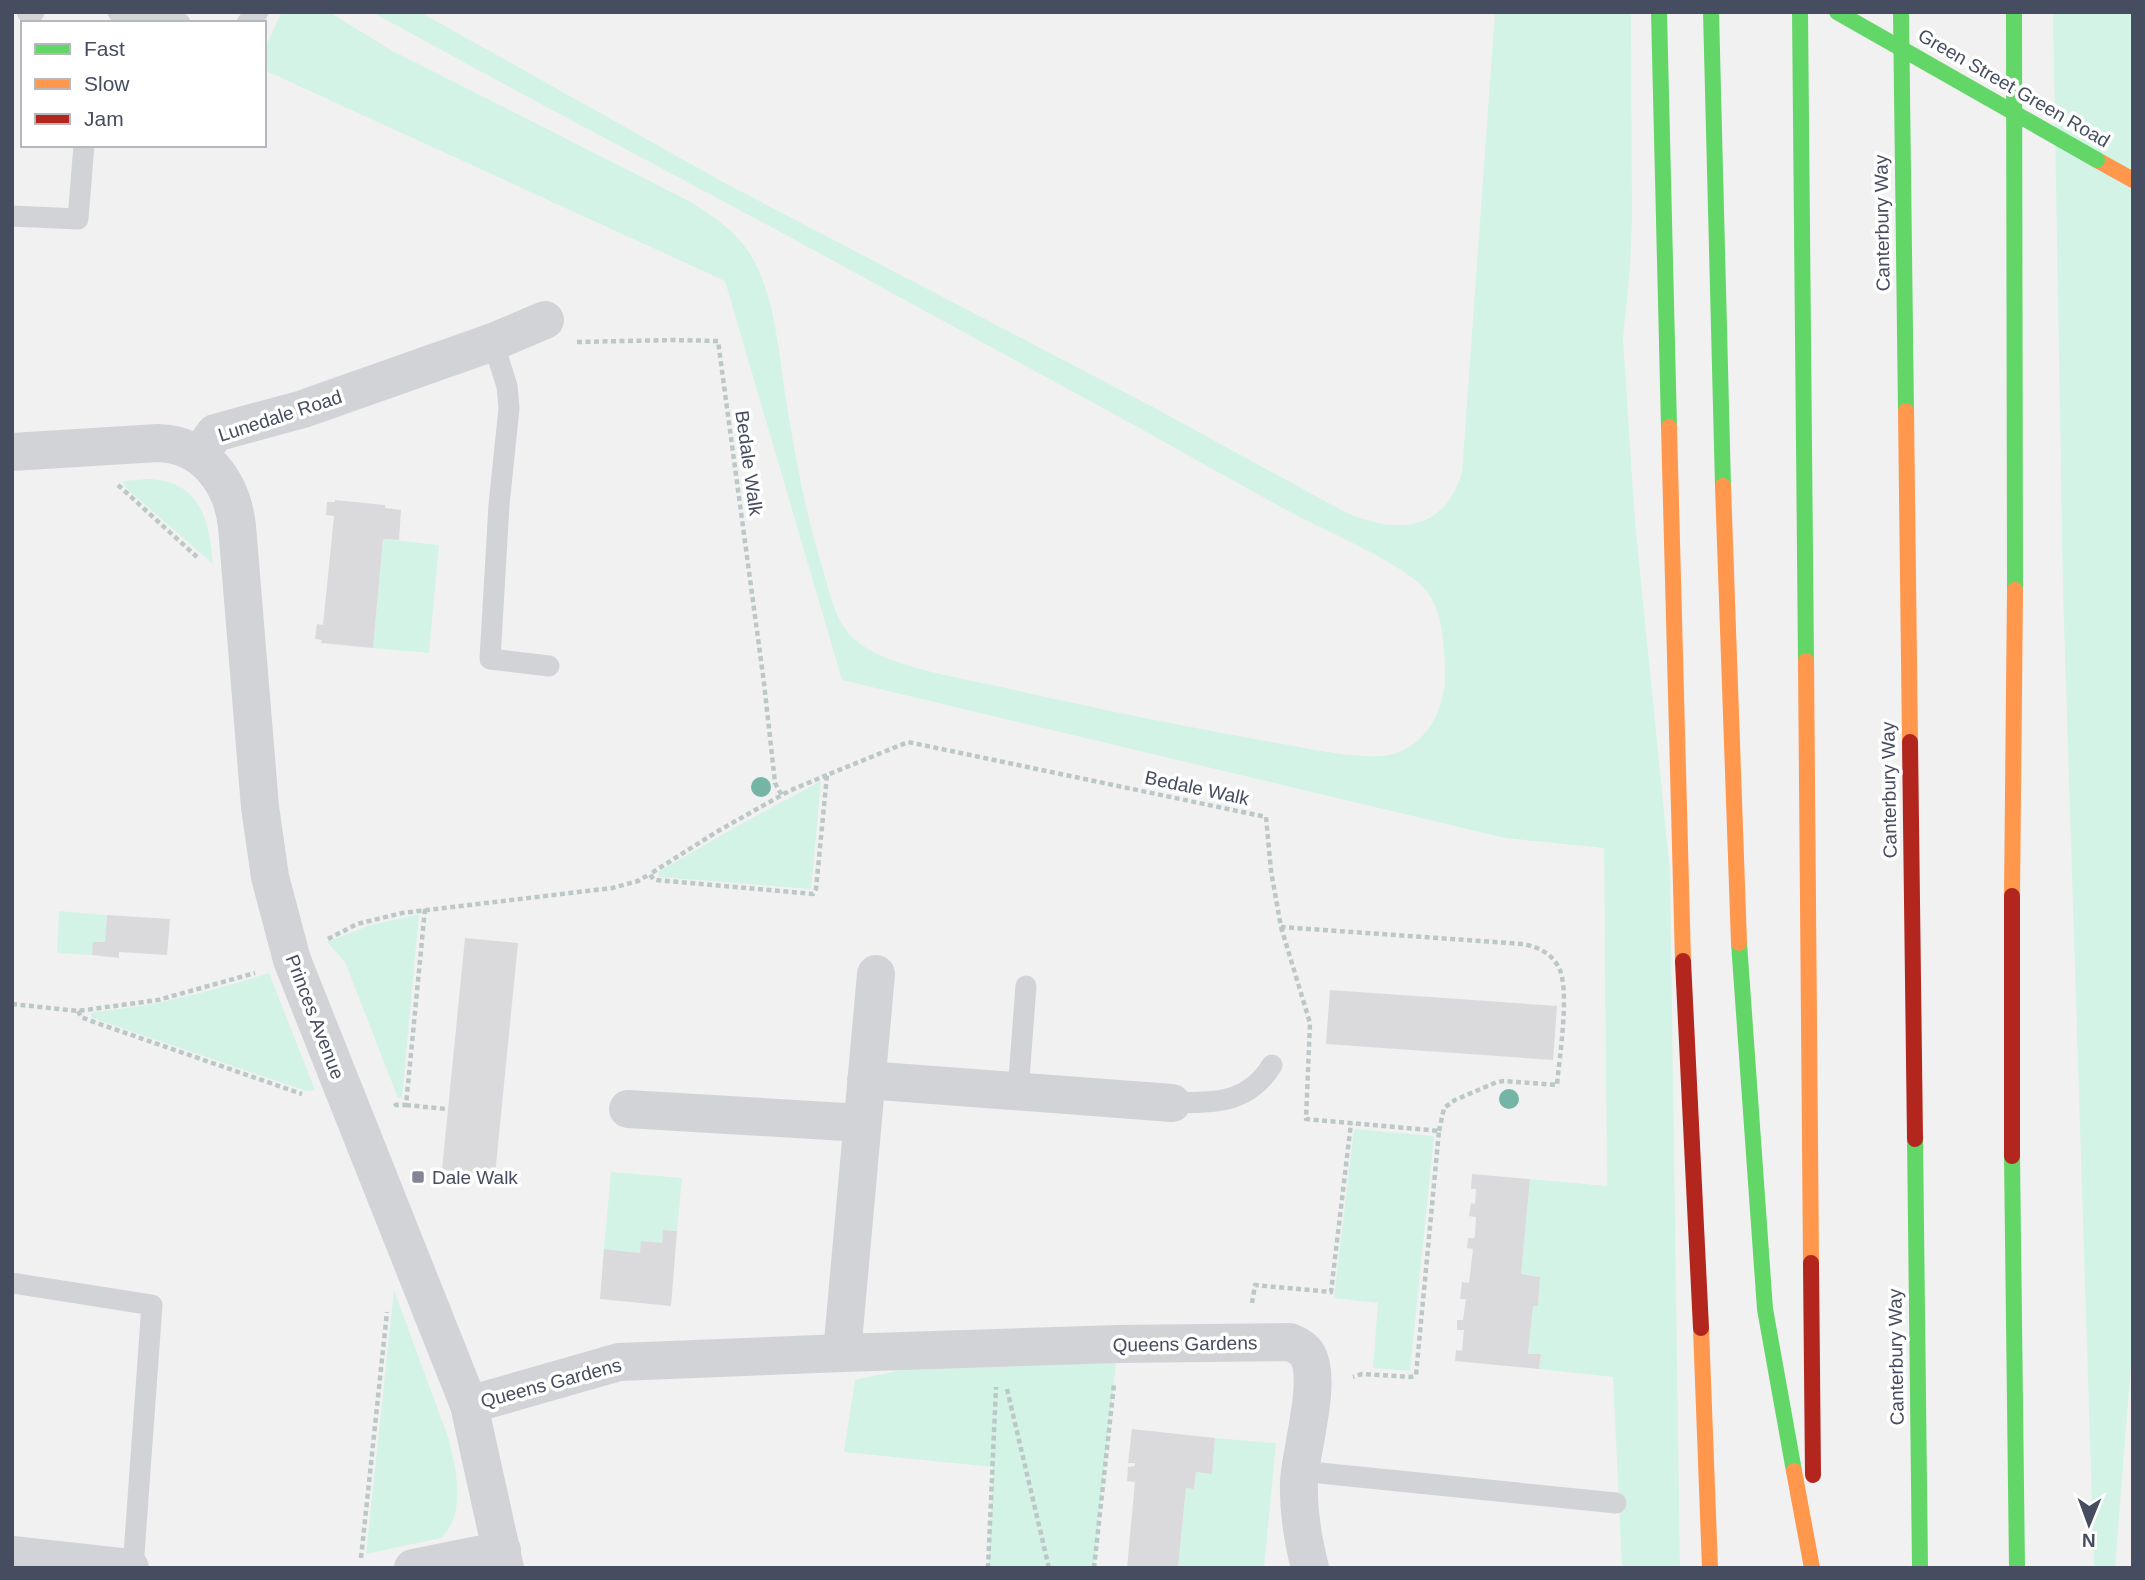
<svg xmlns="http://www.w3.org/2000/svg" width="2145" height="1580" font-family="Arial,sans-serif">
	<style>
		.green { fill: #d4f3e7 }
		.building { fill: #dadadd }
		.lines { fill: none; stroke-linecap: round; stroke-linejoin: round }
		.path { stroke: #bbc8c7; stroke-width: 4.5; stroke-dasharray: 5 3.5; stroke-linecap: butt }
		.lane { stroke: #d2d3d7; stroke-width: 21 }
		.street { stroke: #d2d3d7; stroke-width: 38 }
		.fast { stroke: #63d668; stroke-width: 16 }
		.slow { stroke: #ff974d; stroke-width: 16 }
		.jam { stroke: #b3261e; stroke-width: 16 }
		.fast-bridge { stroke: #63d668; stroke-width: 16 }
		.tree { fill: #75b5a5 }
		.poi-dot { fill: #828693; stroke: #fff; stroke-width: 2.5 }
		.labels { text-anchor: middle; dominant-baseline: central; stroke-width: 7; stroke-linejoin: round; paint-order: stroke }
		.street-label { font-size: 19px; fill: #464d60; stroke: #fff }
		.poi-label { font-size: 19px; fill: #464d60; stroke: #fff; text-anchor: start }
	</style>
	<rect width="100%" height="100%" fill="#f2f1f1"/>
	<!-- green -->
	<path class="green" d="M282,12H329L391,50L689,201C714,217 737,231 752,257C775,296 779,355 786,399C795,456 805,511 822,566C832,599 835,630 868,649C901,668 959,678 997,686C1088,707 1180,726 1272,742C1301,747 1367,762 1393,754C1431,743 1447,703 1445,667C1443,634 1442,599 1414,579C1378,553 1335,535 1296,515C1227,478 1160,439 1092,402C981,342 871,281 760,221C630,151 500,83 372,12H420L723,182L1153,407L1343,511C1393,534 1444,534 1462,472L1495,12H1631L1632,217L1630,269L1623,338L1635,522L1670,871L1680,1568H1622L1613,1377L1539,1369L1541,1355L1528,1354L1533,1306H1538L1540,1277L1521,1274L1530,1179L1607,1186L1604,848L1505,838L842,680L725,281L264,70V49Z
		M2053,12H2133V1339L2115,1568H2094L2063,593Z
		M147,479C201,480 209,520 213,564L126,488L123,481Z
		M383,539L439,545L429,653L373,648Z
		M821,781L811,889L659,877L658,872L741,824Z
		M59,911L107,915L105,942H93L92,955L57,953Z
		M419,914L402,1098H398L345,962L327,942L368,926Z
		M269,973L315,1090L306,1091L92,1018L91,1014L94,1012C154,1007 212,991 269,973Z
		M1354,1129L1434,1136L1410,1371L1373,1368L1378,1303L1334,1298Z
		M611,1172L682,1178L677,1231L663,1230L662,1243L640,1253L604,1249Z
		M394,1290L448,1437C456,1466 467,1515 441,1538L366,1554Z
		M1118,1344L1094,1568H988L993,1467L844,1452L855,1380L997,1349Z
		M1215,1438L1276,1443L1264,1568H1178L1186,1488L1194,1489L1196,1472L1212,1474Z"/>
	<!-- building -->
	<path class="building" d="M335,500L385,505V508L401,510L399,540L383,539L373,648L321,643L322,640L315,639L317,624L323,625L334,516L326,515L327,502H335Z
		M107,915L170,919L167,955L119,952V958L92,955L93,942H105Z
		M465,938L518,943L495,1175L442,1170Z
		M1330,990L1557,1006L1553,1060L1326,1044Z
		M1472,1174L1530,1179L1521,1274L1540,1277L1538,1306H1533L1528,1354H1541L1539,1369L1455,1361L1456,1350L1462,1351L1464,1330H1457V1320H1463L1466,1299H1460L1462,1282L1469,1283L1473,1249L1467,1248L1468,1238H1474L1475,1235L1476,1217L1469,1216L1471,1203L1475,1204L1476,1189H1471Z
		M663,1230L677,1231L671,1306L600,1299L604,1249L640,1253L641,1241L662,1243Z
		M1132,1429L1215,1438L1212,1474L1196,1472L1194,1489L1186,1488L1178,1568H1127L1135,1482L1127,1481L1128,1467L1135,1466V1463H1128Z"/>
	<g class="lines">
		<!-- path -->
		<path class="path" d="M577,342L673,340L718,341L764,683L775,783L782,796
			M118,485L197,557
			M827,775L789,791L718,831L650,874L653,879L657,880L813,894L816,889L827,775L908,742L1266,817L1271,871L1281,927L1523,944C1537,947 1550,952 1558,966C1571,987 1559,1059 1557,1085L1504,1081L1497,1082L1455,1100L1444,1108L1439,1131
			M1281,927L1310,1023L1306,1119L1439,1131L1416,1375L1411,1377L1362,1374L1353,1377
			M328,939L357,924L402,913L612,888L638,881L650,874
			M12,1004L78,1011L158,1000L255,973
			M78,1011L81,1017L91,1021L302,1094
			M395,1103L396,1105H406L425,909
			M406,1105L446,1109
			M1252,1303L1255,1285L1331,1292L1351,1123
			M1007,1389L1049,1568
			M361,1558L387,1312
			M988,1568L996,1387
			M1094,1568L1114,1384"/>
		<!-- lane -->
		<path class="lane" d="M27,12H34
			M118,12L180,23
			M247,23L258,12
			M12,216L78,219L84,145
			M493,342L507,386L509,408L499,505L490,659L549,666
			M1018,1091L1026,986
			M1172,1103C1213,1102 1248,1105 1272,1065
			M12,1283L152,1305L133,1568
			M1300,1471L1616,1503"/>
		<!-- street -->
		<path class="street" d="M12,452L158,443C204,444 232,482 237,526L260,807L270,877L292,960L469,1405L505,1568
			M199,455L215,433L303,409L493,342L545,320
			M866,1080L1172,1103
			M628,1109L862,1123
			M842,1353L876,974
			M469,1405L619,1362L842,1353L1118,1344L1290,1342C1297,1345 1303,1348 1307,1354C1323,1379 1300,1453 1299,1482C1298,1511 1303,1540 1310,1568
			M12,1555L130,1568
			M413,1568L502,1550"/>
		<!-- fast -->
		<path class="fast" d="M1659,12L1669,427
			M1711,12L1723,486
			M1800,12L1806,661
			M1901,12L1906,411
			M2014,12L2015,590
			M1739,943L1765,1309L1794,1471
			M1915,1139L1920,1568
			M2012,1156L2017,1568"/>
		<!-- slow -->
		<path class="slow" d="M2097,160L2133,180
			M1906,411L1910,742
			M1669,427L1683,961
			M1723,486L1739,943
			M1806,661L1811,1263
			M2012,896L2015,590
			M1701,1328L1710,1568
			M1794,1471L1812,1568"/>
		<!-- jam -->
		<path class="jam" d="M1910,742L1915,1139
			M2012,896V1156
			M1683,961L1701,1328
			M1811,1263L1813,1475"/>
		<!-- fast-bridge -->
		<path class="fast-bridge" d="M1837,12L2097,160"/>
	</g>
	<!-- trees -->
	<g class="tree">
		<circle cx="761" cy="787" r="10"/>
		<circle cx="1509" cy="1099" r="10"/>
	</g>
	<!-- markers -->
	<rect class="poi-dot" x="411" y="1170" width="14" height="14" rx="3.5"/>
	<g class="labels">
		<!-- street labels -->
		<g class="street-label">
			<text transform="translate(2014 88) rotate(30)">Green Street Green Road</text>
			<text transform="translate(1882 223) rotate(-91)">Canterbury Way</text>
			<text transform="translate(280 416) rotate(-18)">Lunedale Road</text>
			<text transform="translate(749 463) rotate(82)">Bedale Walk</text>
			<text transform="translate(1197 788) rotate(12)">Bedale Walk</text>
			<text transform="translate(1889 790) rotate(-91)">Canterbury Way</text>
			<text transform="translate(315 1017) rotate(69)">Princes Avenue</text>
			<text transform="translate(1185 1344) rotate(-1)">Queens Gardens</text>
			<text transform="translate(1896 1357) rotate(-91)">Canterbury Way</text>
			<text transform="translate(551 1383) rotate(-15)">Queens Gardens</text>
		</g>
		<!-- poi labels -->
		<g class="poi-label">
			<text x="432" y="1177">Dale Walk</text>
		</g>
	</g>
	<!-- border -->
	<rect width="2145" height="1580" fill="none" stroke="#464d60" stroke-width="28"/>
	<!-- legend -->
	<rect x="21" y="21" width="245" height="126" fill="#ffffff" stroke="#b5b8bf" stroke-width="2"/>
	<rect x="35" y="44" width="35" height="10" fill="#63d668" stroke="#b5b8bf" stroke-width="2"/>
	<text x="84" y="56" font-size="21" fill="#464d60">Fast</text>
	<rect x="35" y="79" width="35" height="10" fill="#ff974d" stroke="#b5b8bf" stroke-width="2"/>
	<text x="84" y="91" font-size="21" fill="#464d60">Slow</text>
	<rect x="35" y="114" width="35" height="10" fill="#b3261e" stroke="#b5b8bf" stroke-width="2"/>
	<text x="84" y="126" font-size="21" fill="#464d60">Jam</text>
	<!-- north arrow -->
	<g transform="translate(2089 1524) rotate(181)" stroke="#ffffff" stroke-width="5" paint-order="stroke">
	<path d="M0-5L12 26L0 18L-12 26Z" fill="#464d60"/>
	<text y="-10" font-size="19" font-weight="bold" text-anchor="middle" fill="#464d60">N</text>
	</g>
</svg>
